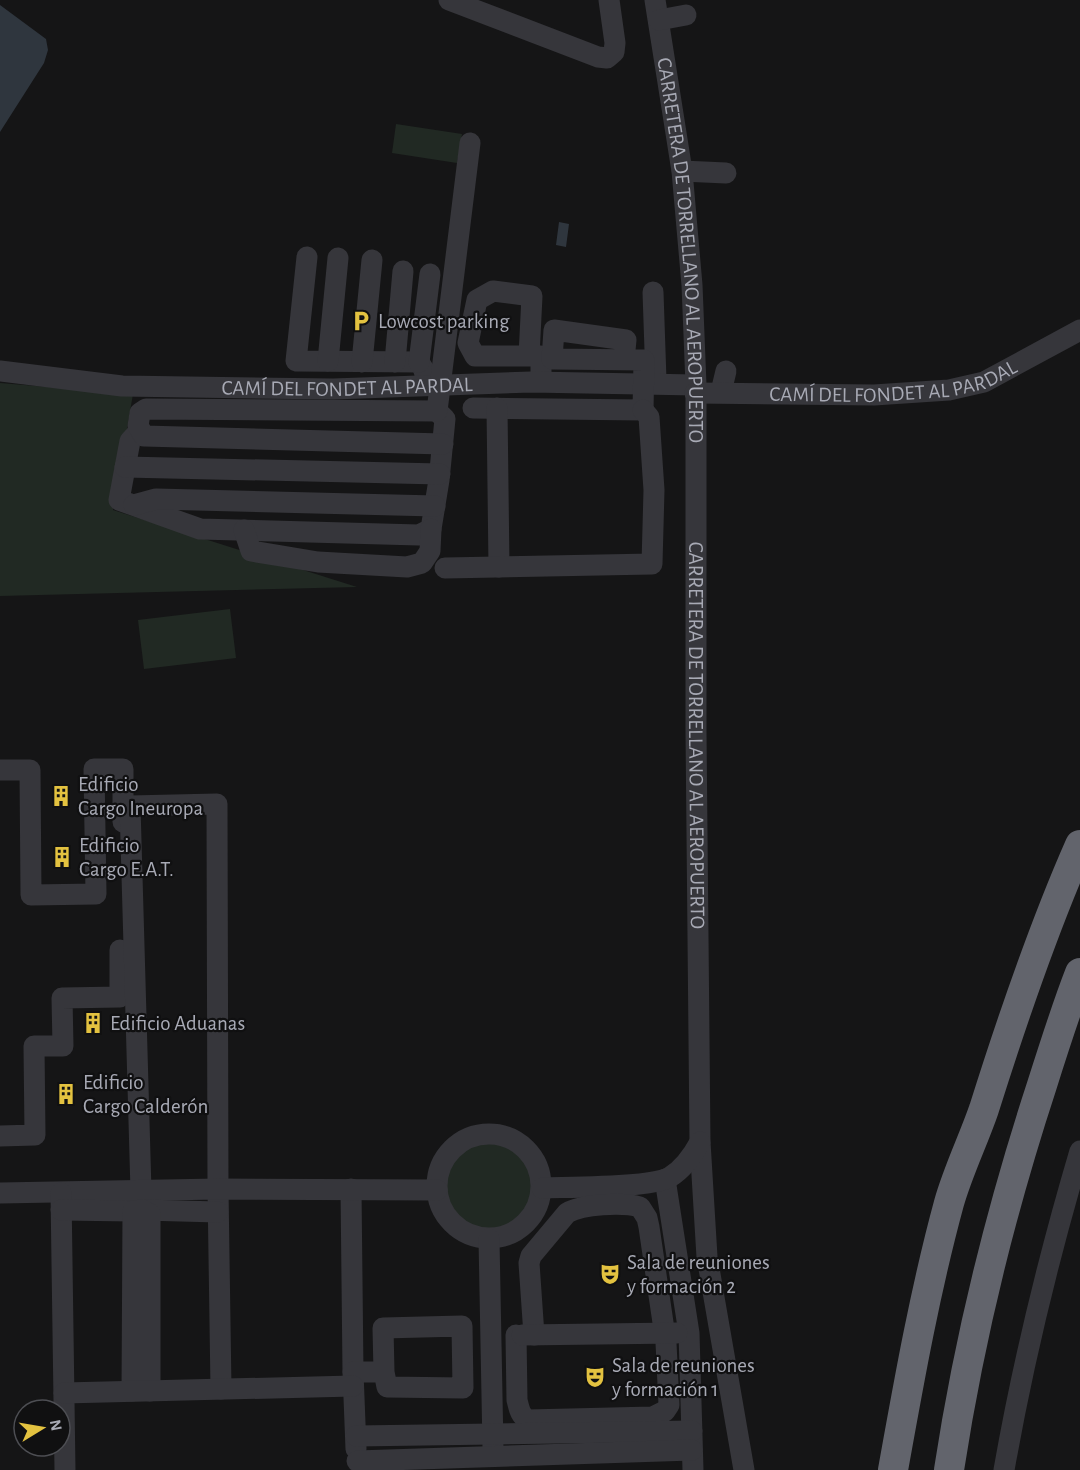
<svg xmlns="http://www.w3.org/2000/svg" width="1080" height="1470" font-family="'Alegreya Sans',sans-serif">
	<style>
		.green { fill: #212923 }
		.water { fill: #2f363e }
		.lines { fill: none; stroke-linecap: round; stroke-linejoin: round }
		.minor { stroke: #36363b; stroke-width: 21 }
		.highway { stroke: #62646c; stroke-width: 30 }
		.labels { text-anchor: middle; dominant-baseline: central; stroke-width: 4.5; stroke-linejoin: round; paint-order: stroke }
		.street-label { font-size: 21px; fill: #a8aab5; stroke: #101011 }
		.poi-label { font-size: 21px; fill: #a8aab5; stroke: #101011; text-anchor: start }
	</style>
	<rect width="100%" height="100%" fill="#151516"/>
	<!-- green -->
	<path class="green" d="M396,124L462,134L457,163L392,153Z
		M0,383L133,394L113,510L357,587L0,596Z
		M230,609L236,658L144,669L138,620Z
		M445 1187a44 44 0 1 1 88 0a44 44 0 1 1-88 0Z"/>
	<!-- water -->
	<path class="water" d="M0,5L46,39L48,50L44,63L0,132Z
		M559,222L569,224L566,247L556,245Z"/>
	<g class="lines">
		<!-- minor -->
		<g class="minor">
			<path d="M449,0L598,57L607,58L614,52L615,43L609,0"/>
			<path id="s1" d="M655,0L682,171L692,285L696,385V731L700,1142L707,1257L744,1470"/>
			<path d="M659,20L686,15"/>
			<path d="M682,171L726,173"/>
			<path d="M307,257L296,361L419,362L424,370L427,385"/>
			<path d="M653,292L656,380"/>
			<path d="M529,356H475L468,343L477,300L493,291L532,296L529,356H541V381"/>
			<path d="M328,361L338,258"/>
			<path d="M362,362L372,260"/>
			<path d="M395,362L403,271"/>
			<path d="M419,362L430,274"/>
			<path id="s2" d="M0,371L122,386L333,389L531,382L696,385"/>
			<path d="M721,392L726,371"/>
			<path id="s3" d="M695,393L874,395L949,390L984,382L1080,330"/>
			<path d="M473,408L643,410L644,360L552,359L554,330L626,340L624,360"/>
			<path d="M497,408L499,567"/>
			<path d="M140,430L130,441L119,500L200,529L419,535L431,529L439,480L445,419L437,411"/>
			<path d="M443,444L144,436L138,426L140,413L146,409L437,411L470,143"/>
			<path d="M125,467L440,474"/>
			<path d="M134,505L156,499L435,506"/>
			<path d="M244,530L251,551L318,562L407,567L422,563L430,551L431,529"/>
			<path d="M445,568L652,564L654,490L649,417L643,410"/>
			<path d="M0,770H30L31,895L96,894L94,769H123V822"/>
			<circle cx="489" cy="1186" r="52"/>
			<path d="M0,1136L35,1135L34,1046H63L62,998L120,997V950"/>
			<path d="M665,1179L689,1333L693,1470"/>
			<path d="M542,1188C568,1187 652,1188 670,1177C683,1169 693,1155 700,1142"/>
			<path d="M351,1189L353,1372L356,1449"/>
			<path d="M141,1191L130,806L217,804L218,1189L221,1389"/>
			<path d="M0,1193L218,1189L437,1190"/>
			<path d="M61,1193L65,1470"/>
			<path d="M61,1210L133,1211"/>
			<path d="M143,1210L218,1212"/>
			<path d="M489,1239L493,1448"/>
			<path d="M516,1335L517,1400C519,1408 520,1416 528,1420L653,1417L665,1411L669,1405L666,1343L649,1227L647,1218L640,1207C623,1202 582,1204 567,1213L531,1256L529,1263L534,1335"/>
			<path d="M522,1335L677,1333"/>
			<path d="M353,1372H384L387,1387L463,1388L462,1326L383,1328L384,1372"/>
			<path d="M132,1391L133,1211L143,1210L150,1214V1391"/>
			<path d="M64,1393L353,1386"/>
			<path d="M356,1436L692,1431"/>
			<path d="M357,1461L692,1450"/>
			<path d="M1004,1470C1023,1362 1049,1256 1080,1151"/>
		</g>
		<!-- highway -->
		<path class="highway" d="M893,1470C909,1381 925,1291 949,1203C958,1171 973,1141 984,1109C1012,1020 1042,931 1080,845
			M949,1470C969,1339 1001,1210 1042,1085C1054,1047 1066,1009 1080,973"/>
	</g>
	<!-- icons -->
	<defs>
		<symbol id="parking-bare" viewBox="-9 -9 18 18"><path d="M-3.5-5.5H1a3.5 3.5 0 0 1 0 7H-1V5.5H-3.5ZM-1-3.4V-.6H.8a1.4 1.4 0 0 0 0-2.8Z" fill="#e3c240" stroke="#101011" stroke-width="2.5" paint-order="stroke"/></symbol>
		<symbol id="building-bare" viewBox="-9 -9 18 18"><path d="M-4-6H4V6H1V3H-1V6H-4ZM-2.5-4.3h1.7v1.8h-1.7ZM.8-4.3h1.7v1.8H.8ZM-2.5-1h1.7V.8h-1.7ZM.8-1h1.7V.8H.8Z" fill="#e3c240" stroke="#101011" stroke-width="2.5" paint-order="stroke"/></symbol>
		<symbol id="theatre-bare" viewBox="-9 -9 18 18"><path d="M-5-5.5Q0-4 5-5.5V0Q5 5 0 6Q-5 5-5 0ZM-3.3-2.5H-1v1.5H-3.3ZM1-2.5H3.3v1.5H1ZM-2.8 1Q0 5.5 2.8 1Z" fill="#e3c240" stroke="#101011" stroke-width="2.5" paint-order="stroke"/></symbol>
	</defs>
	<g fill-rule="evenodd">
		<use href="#parking-bare" x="346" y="306" width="30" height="30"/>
		<use href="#building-bare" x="46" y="781" width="30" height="30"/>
		<use href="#building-bare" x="47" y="842" width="30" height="30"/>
		<use href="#building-bare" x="78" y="1008" width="30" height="30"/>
		<use href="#building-bare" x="51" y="1079" width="30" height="30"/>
		<use href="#theatre-bare" x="595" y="1259" width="30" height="30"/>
		<use href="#theatre-bare" x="580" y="1362" width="30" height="30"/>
	</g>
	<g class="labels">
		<!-- street labels -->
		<g class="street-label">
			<text stroke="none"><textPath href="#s1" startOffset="252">CARRETERA DE TORRELLANO AL AEROPUERTO</textPath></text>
			<text stroke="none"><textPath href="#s3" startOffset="200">CAMÍ DEL FONDET AL PARDAL</textPath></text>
			<text stroke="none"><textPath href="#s2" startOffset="348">CAMÍ DEL FONDET AL PARDAL</textPath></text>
			<text stroke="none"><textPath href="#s1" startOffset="738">CARRETERA DE TORRELLANO AL AEROPUERTO</textPath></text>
		</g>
		<!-- poi labels -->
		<g class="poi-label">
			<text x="378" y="321">Lowcost parking</text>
			<text x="78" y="784">Edificio<tspan x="78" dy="24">Cargo Ineuropa</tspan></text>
			<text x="79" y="845">Edificio<tspan x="79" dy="24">Cargo E.A.T.</tspan></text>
			<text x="110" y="1023">Edificio Aduanas</text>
			<text x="83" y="1082">Edificio<tspan x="83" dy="24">Cargo Calderón</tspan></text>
			<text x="627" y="1262">Sala de reuniones<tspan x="627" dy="24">y formación 2</tspan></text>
			<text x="612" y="1365">Sala de reuniones<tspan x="612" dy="24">y formación 1</tspan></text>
		</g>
	</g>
	<!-- north arrow -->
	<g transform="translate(42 1428) rotate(79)"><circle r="28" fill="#101011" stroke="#4d4e53" stroke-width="1.5"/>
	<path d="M0-4.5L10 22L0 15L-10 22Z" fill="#e3c240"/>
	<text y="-9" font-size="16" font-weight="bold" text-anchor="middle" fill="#a8aab5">N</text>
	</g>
</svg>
